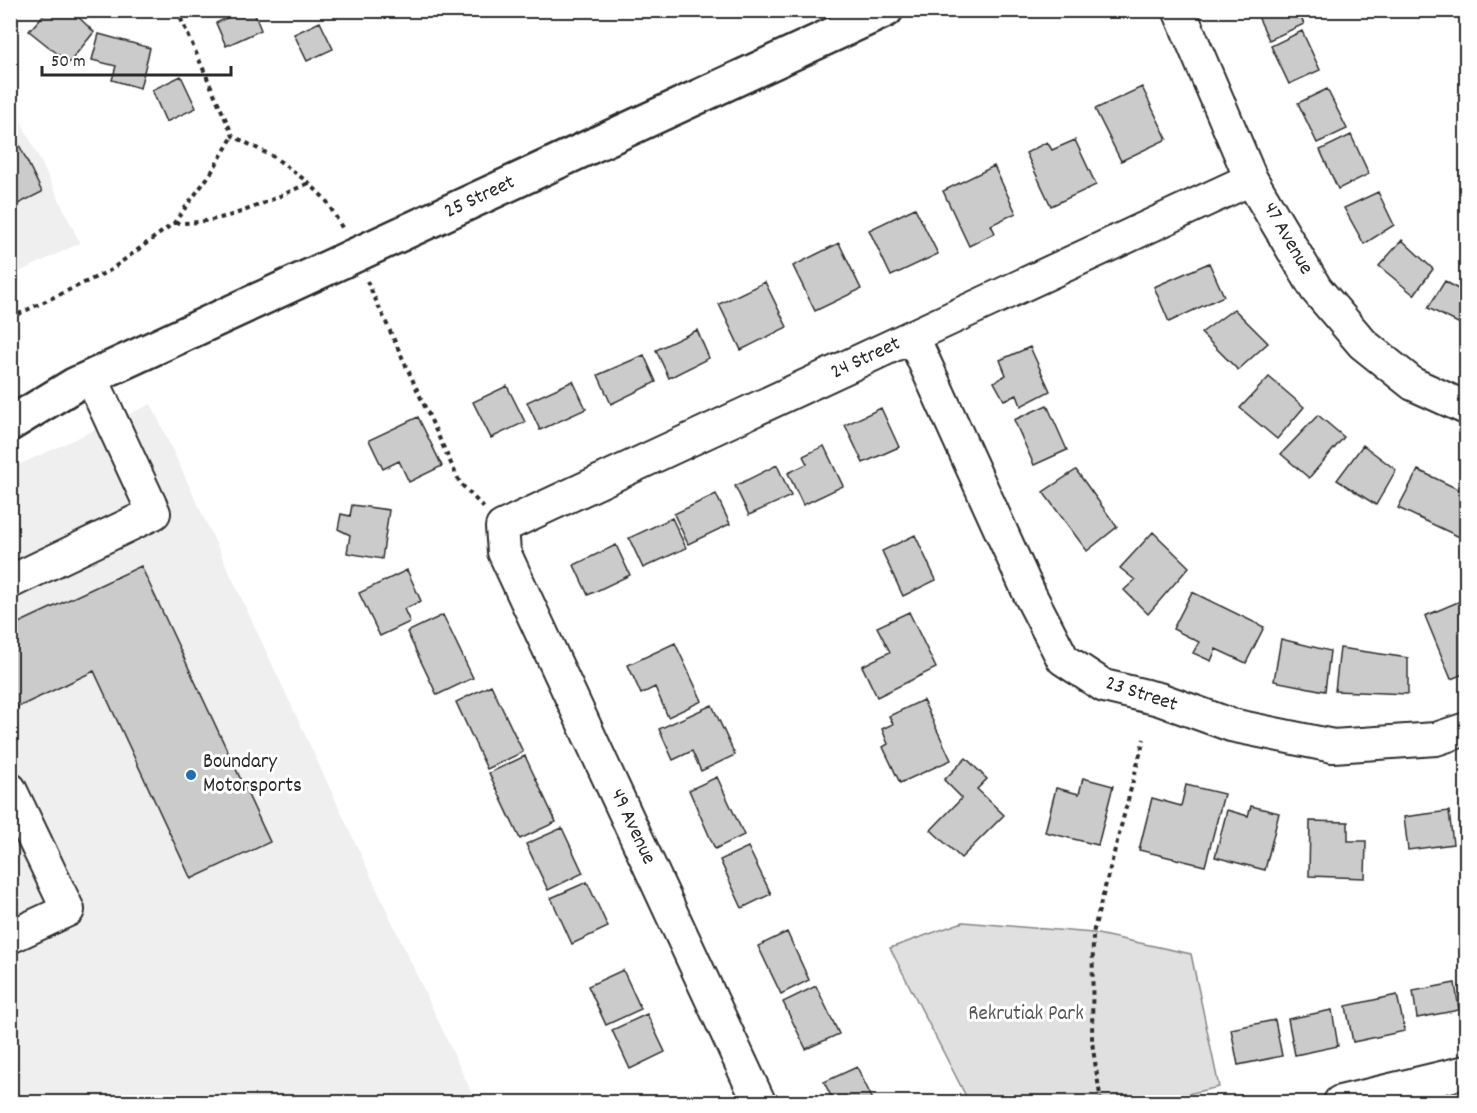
<svg xmlns="http://www.w3.org/2000/svg" width="1477" height="1113" font-family="Dekko,sans-serif">
	<style>
		.built { fill: #efefef }
		.green { fill: #e0e0e0; stroke: #868686; stroke-width: 1.5 }
		.building { fill: #cbcbcb; stroke: #2b2b2b; stroke-width: 1.5 }
		.lines { fill: none; stroke-linecap: round; stroke-linejoin: round }
		.minor-casing { stroke: #2b2b2b; stroke-width: 36 }
		.major-casing { stroke: #2b2b2b; stroke-width: 38 }
		.path { stroke: #2b2b2b; stroke-width: 4; stroke-dasharray: 4.5 4.5; stroke-linecap: butt }
		.minor { stroke: #fff; stroke-width: 32 }
		.major { stroke: #fff; stroke-width: 33 }
		.poi-dot { fill: #1f6fb2; stroke: #fff; stroke-width: 2 }
		.labels { text-anchor: middle; dominant-baseline: central; stroke-width: 6; stroke-linejoin: round; paint-order: stroke }
		.street-label { font-size: 21px; fill: #2b2b2b; stroke: #fff }
		.poi-label { font-size: 21px; fill: #2b2b2b; stroke: #fff; text-anchor: start }
		.park-label { font-size: 21px; fill: #585858; stroke: #fff }
	</style>
	<rect width="100%" height="100%" fill="#fff"/>
	<filter id="ink" filterUnits="userSpaceOnUse"><feTurbulence type="fractalNoise" baseFrequency=".0167" numOctaves="2"/><feDisplacementMap in="SourceGraphic" scale="12" xChannelSelector="R" yChannelSelector="G"/><feConvolveMatrix kernelMatrix="1 2 1 2 8 2 1 2 1" color-interpolation-filters="sRGB"/></filter>
	<g filter="url(#ink)">
		<!-- built -->
		<path class="built" d="M10,98L80,243L11,276H10Z
			M151,404L476,1102H19L10,1085V469Z"/>
		<!-- green -->
		<path class="green" d="M963,922L1093,933L1191,954L1219,1087L1152,1102H969L890,948Z"/>
		<!-- building -->
		<path class="building" d="M48,10H61L67,14L71,10L94,32L69,63L29,31Z
			M243,10H253L261,30L226,46L216,23Z
			M1255,10H1297L1304,24L1269,40Z
			M320,22L333,49L307,61L294,34Z
			M1302,31L1320,70L1289,84L1271,46Z
			M99,34L150,48L140,88L112,80L116,66L92,60Z
			M181,76L196,108L166,122L152,90Z
			M1142,87L1167,139L1121,161L1095,109Z
			M1327,89L1347,129L1317,143L1298,103Z
			M10,126L42,192L16,205L10,194Z
			M1351,135L1369,174L1338,189L1320,150Z
			M1075,140L1096,185L1051,206L1026,153L1047,142L1052,150Z
			M994,166L1016,213L991,225L995,233L969,246L943,191Z
			M1378,192L1394,225L1364,244L1344,208Z
			M915,208L938,254L891,276L869,230Z
			M1402,240L1433,269L1414,295L1379,266Z
			M839,243L861,289L815,311L793,266Z
			M1209,263L1224,296L1169,322L1154,287Z
			M1445,281L1466,294V327L1428,308Z
			M765,282L787,327L741,350L719,304Z
			M1234,309L1268,343L1238,370L1201,333Z
			M697,330L709,358L669,378L656,350Z
			M1030,347L1050,391L1021,406L1017,395L1004,400L994,382L1006,375L1000,360Z
			M644,355L656,382L611,404L598,375Z
			M1269,377L1304,407L1277,439L1240,408Z
			M573,381L586,409L540,430L527,402Z
			M507,386L525,422L491,438L473,402Z
			M1047,405L1067,450L1034,465L1014,420Z
			M881,408L899,447L863,463L845,425Z
			M1318,415L1344,437L1309,478L1281,454Z
			M418,417L442,466L409,482L399,461L383,469L369,440Z
			M1363,445L1396,470L1376,505L1337,480Z
			M824,446L843,486L803,505L788,473L807,464L803,456Z
			M777,465L791,496L749,515L735,486Z
			M1076,470L1117,527L1087,551L1043,492Z
			M1418,470L1466,493V540L1398,508Z
			M716,494L730,524L688,544L674,514Z
			M352,505L389,510L382,559L347,553L350,535L338,529L341,514L350,516Z
			M672,518L686,548L643,568L629,538Z
			M1153,532L1189,567L1148,614L1124,590L1135,580L1120,568Z
			M915,535L936,580L903,596L882,551Z
			M616,545L630,575L588,595L574,565Z
			M141,566L270,842L191,879L94,671L14,709L10,702V627Z
			M407,570L421,601L404,609L410,622L380,636L359,593Z
			M1192,592L1264,627L1246,663L1216,649L1211,661L1193,653L1199,642L1173,629Z
			M1465,599L1466,604V673L1451,679L1425,616Z
			M909,612L936,668L877,697L862,666L890,652L877,627Z
			M443,615L473,678L437,695L407,632Z
			M1281,639L1330,651L1325,691L1274,681Z
			M675,643L702,701L668,717L655,687L641,694L628,665Z
			M1340,648L1408,658V694L1335,691Z
			M491,685L523,752L487,769L456,702Z
			M923,700L951,760L900,783L883,747L888,744L882,729L893,724L889,716Z
			M712,705L735,755L701,771L692,751L673,760L659,729Z
			M525,756L556,822L520,839L489,773Z
			M966,758L987,779L977,789L1004,815L961,858L931,830L962,798L944,780Z
			M717,777L744,835L715,849L689,790Z
			M1083,778L1113,786L1098,845L1045,832L1056,788L1079,794Z
			M1186,785L1224,794L1205,866L1139,850L1152,798L1181,806Z
			M1251,806L1279,813L1265,870L1215,857L1227,810L1248,816Z
			M1449,811L1453,844L1408,850L1404,817Z
			M1310,821L1348,822V841H1366L1365,878L1309,876Z
			M562,828L583,873L548,890L526,844Z
			M748,847L771,894L742,908L720,860Z
			M587,882L608,927L572,944L551,898Z
			M787,932L809,980L781,994L758,946Z
			M623,970L641,1009L606,1025L588,986Z
			M1455,983L1459,1010L1417,1018L1413,991Z
			M816,986L839,1034L806,1049L783,1002Z
			M1397,995L1405,1031L1353,1042L1346,1006Z
			M1332,1010L1338,1046L1295,1055L1288,1019Z
			M647,1014L665,1052L630,1069L612,1030Z
			M1275,1020L1282,1056L1238,1065L1231,1029Z
			M857,1067L874,1102H834L824,1082Z"/>
		<g class="lines">
			<defs>
				<path id="minor" d="M1179,10L1251,179L1316,289L1363,344L1413,384L1466,408
					M913,337L1030,595L1063,659L1104,686L1159,699L1231,725L1333,746L1436,739L1466,729
					M10,582L154,513L91,377
					M10,789L68,910L10,937
					M759,1102L504,552L502,527L1251,179
					M1340,1102L1466,1072"/>
				<path id="major" d="M10,424L74,385L886,10"/>
			</defs>
			<!-- minor casing -->
			<use href="#minor" class="minor-casing"/>
			<!-- major casing -->
			<use href="#major" class="major-casing"/>
			<!-- path -->
			<path class="path" d="M177,10L233,136L274,157L309,183L326,200L344,231
				M175,223C226,224 263,203 309,183
				M367,281L460,483L484,508
				M10,318L109,271L174,223L211,173L233,136
				M1101,1102L1092,1042L1093,933L1144,739"/>
			<!-- minor -->
			<use href="#minor" class="minor"/>
			<!-- major -->
			<use href="#major" class="major"/>
		</g>
	</g>
	<!-- markers -->
	<circle class="poi-dot" cx="191" cy="775" r="6"/>
	<g class="labels">
		<!-- street labels -->
		<g class="street-label">
			<text transform="translate(480 198) rotate(-25)">25 Street</text>
			<text transform="translate(1287 239) rotate(60)">47 Avenue</text>
			<text transform="translate(866 359) rotate(-25)">24 Street</text>
			<text transform="translate(1141 695) rotate(18)">23 Street</text>
			<text transform="translate(632 827) rotate(65)">49 Avenue</text>
		</g>
		<!-- poi labels -->
		<g class="poi-label">
			<text x="203" y="763">Boundary<tspan x="203" dy="24">Motorsports</tspan></text>
		</g>
		<!-- park labels -->
		<g class="park-label">
			<text x="1026" y="1015">Rekrutiak Park</text>
		</g>
	</g>
	<!-- margin -->
	<rect width="1477" height="1113" fill="none" stroke="#fff" stroke-width="36"/>
	<rect x="18" y="18" width="1441" height="1077" fill="none" stroke="#2b2b2b" stroke-width="2" filter="url(#ink)"/>
	<!-- scale -->
	<path d="M42 66v9h189v-9" fill="none" stroke="#2b2b2b" stroke-width="3"/>
	<text x="51" y="66" font-size="18" fill="#2b2b2b" stroke="#ffffff" stroke-width="4.5" paint-order="stroke">50 m</text>
</svg>
